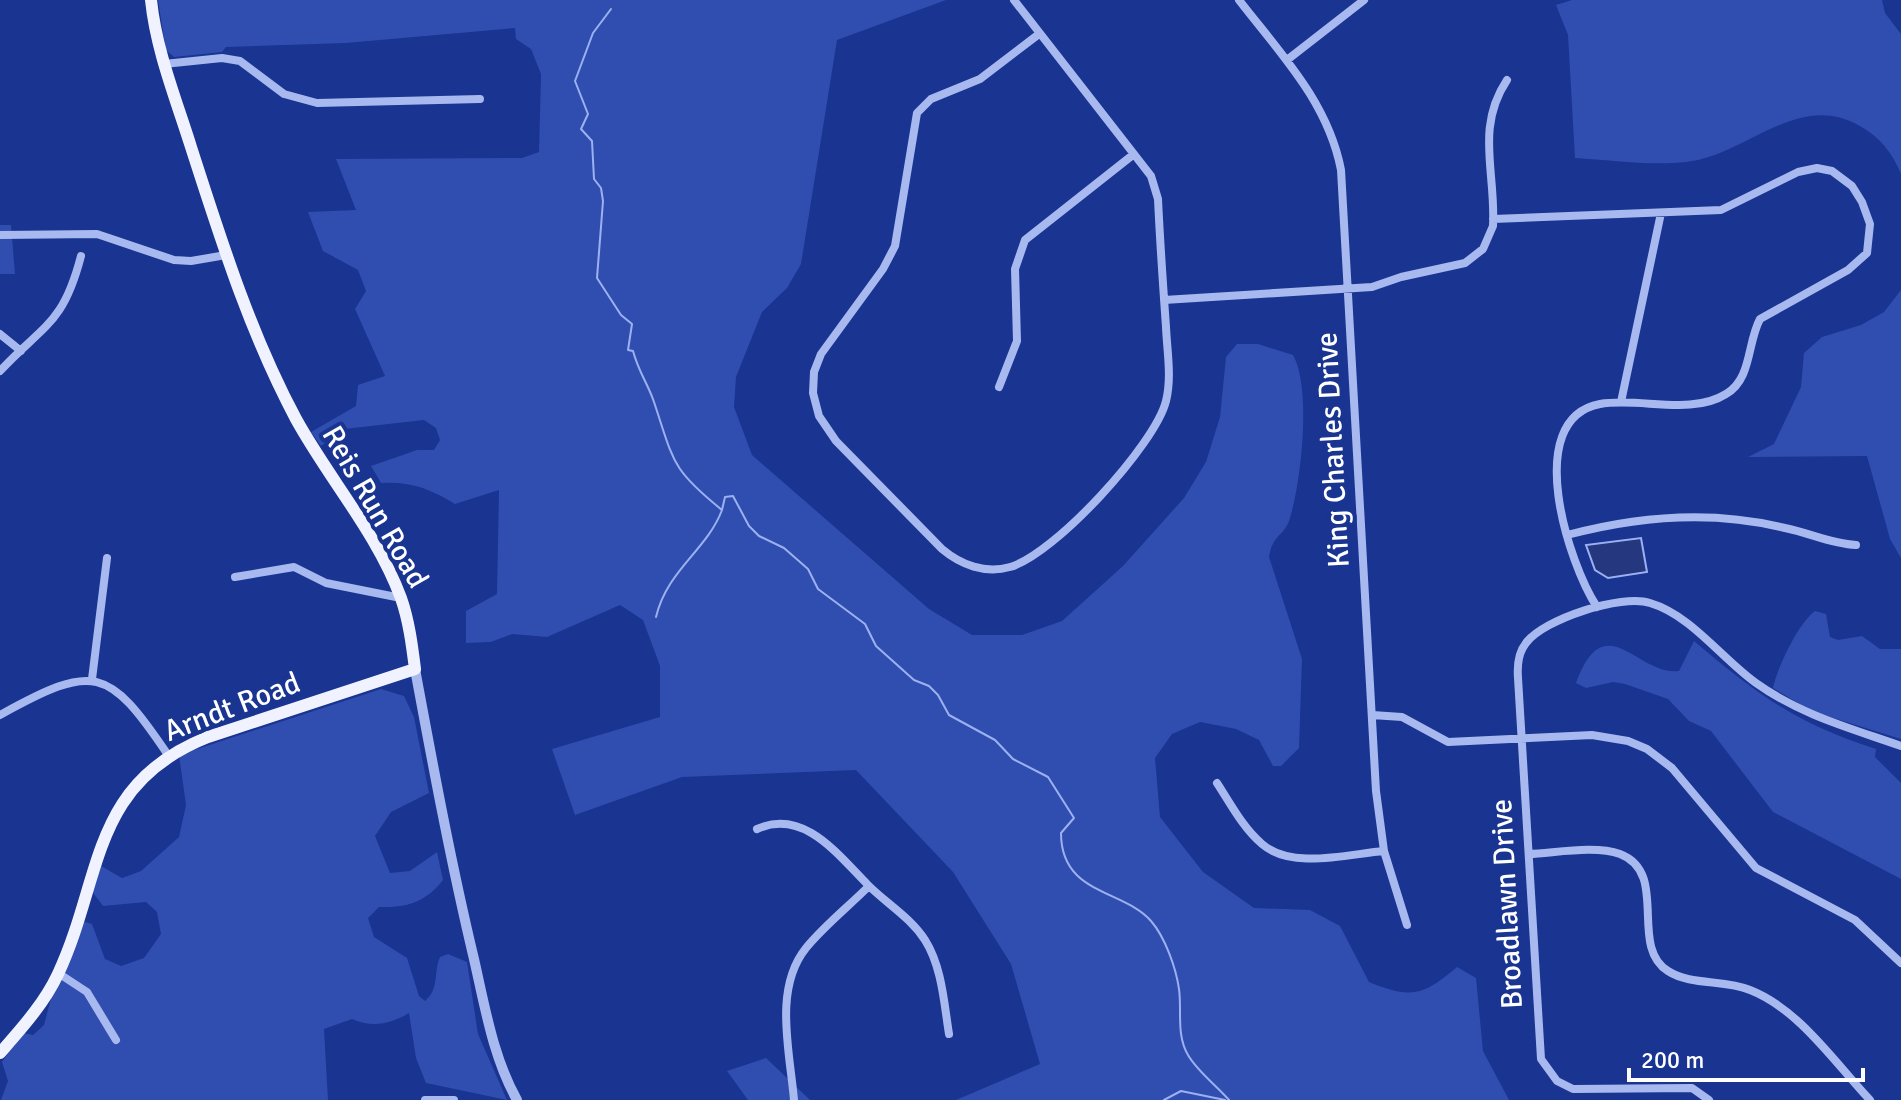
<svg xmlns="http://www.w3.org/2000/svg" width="1901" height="1100" font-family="Signika,sans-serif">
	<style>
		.green { fill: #304eb0 }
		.water { fill: #25387f; stroke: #9bb1f1; stroke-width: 2 }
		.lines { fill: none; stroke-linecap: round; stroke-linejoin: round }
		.stream { stroke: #9bb1f1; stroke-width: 2 }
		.minor { stroke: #a8b9ef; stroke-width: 8 }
		.tertiary { stroke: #a8b9ef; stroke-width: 10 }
		.primary { stroke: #f0f3ff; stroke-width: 12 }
		.labels { text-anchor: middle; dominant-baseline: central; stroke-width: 8; stroke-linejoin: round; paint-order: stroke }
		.street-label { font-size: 30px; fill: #fff; stroke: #193491 }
	</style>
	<rect width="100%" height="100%" fill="#193491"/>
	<!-- green -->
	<path class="green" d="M158,0H946L837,40L801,264L787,288L762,312L736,377L734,407L752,455L929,609L972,635H1022L1062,621L1123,566L1184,498L1206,462L1220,417L1226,357L1237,344H1258L1293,355C1312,388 1301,485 1289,521C1283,537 1273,534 1269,557L1302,659L1299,748L1281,766H1273L1259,740L1236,729L1200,722L1172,734L1155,758L1160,817L1203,872L1254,908L1310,910L1340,926L1369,982C1411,999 1423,996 1457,967L1476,978L1483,1051L1509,1100H956L1040,1064L1011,964L953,872L856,770L682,777L575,815L552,749L660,717V666L643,620L620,605L547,637L512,634L491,642L466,643V611L497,594L499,490L455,504C431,489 410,481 381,483L371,466L417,450H434L440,440L436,428L424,420L344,429L321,446L311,432L356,406L358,385L385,376L355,309L366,291L358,270L323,251L308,212L356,210L336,159L522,158L539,152L541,74L531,49L516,39L515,28L346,43L226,47L222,52L174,57L166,50Z
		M1572,0H1882L1885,13L1901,34V174C1892,152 1879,136 1858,125C1797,91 1746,156 1686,162C1650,166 1611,160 1575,158L1568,35L1556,5Z
		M0,225H11L15,274H0Z
		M1901,290V558L1890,539L1867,456L1748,457L1774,444L1801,387L1804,353L1822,337L1861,325L1884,312Z
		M1815,611L1826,614L1830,637L1838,640L1862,636L1880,649H1901V739L1811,711L1773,688C1777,668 1799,622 1815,611Z
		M1694,641C1758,695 1795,723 1876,749L1875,757L1901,783V879L1773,812L1711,731L1689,721L1668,699L1625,684L1613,682L1586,688L1576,683C1605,604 1637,676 1679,671Z
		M381,689L404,696L414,717L429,793L391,812L375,836L390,873L410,871L437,852L443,880C426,902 407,908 379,907L368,918L374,937L407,958L419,996L425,1001C440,988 433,973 440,957L448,954L467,962L478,1034L507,1100L426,1083L416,1058L409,1013C391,1024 372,1028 352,1019L324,1029L328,1100H1L8,1081L2,1062L23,1033L33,1035L44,1025L53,991L82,921L92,924L105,959L121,966L144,958L161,934L157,912L146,902L103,906L91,890L101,866L122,878L141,871L179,837L186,805L179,755Z
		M766,1058L810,1100H748L727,1071Z"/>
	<!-- water -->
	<path class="water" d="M1641,538L1647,572L1608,578L1595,570L1586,545Z"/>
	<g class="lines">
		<!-- stream -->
		<path class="stream" d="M611,9L593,33L575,81L588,114L581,129L592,141L594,179L601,188L603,201L597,278L621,315L632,324L628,350L633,351C639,373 648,384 654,402C674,462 671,469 722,510L725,497L733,496L749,526L759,536L784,548L808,569L818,589L865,624L876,646L914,680L929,686L938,695L949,715L995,740L1013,759L1048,777L1074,818L1061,833C1061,895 1123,889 1151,921C1165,937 1176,968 1179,989C1182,1010 1176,1035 1188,1055C1197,1071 1217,1086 1229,1100
			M656,617C667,570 707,550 722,510
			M1164,1100L1181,1091L1225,1100"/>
		<!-- minor -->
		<path class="minor" d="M1014,0L1151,176L1158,199C1160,242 1163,285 1166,327C1167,351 1172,377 1166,401C1155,445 1054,555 1010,567C985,574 961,565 942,549L836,441L819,416L813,393L814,372L821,354L883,269L895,246L917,113L931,99L980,79L1039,34
			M1239,0C1280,53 1328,102 1341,170L1376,791L1384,851L1407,925
			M1287,60L1364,0
			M164,64L222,58L240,61L284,94L317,103L480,99
			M1493,219L1721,210L1798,172L1817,168L1832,171L1852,186L1862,202L1870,224L1867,253L1848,270L1760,319C1747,343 1752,379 1726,394C1691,416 1639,397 1600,404C1521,419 1569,565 1597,607
			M0,235L97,234L174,260L191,261L226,255
			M1164,300L1372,287L1401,277L1465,263L1483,249L1493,226C1496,172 1475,128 1507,80
			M0,334L21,351
			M0,371C44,324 63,325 81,256
			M999,387L1017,341L1015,269L1025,240L1134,154
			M1621,402L1661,213
			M1567,535C1638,516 1713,510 1785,528C1810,533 1831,544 1856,545
			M235,577L294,567L326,583L401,598
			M92,679L107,558
			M0,715C94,663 108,666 168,755
			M1372,715L1402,717L1448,742L1592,735L1628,741L1647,749L1672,768L1756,868L1855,920L1901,963
			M1217,783C1230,803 1243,828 1262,844C1292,870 1348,854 1384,851
			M757,829C804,808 838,855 868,885C887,904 910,917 925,940C942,967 944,1003 949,1034
			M1529,854C1555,853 1595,845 1620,854C1670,873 1628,946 1668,971C1691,986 1724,979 1750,990C1799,1009 1835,1063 1870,1100
			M58,973L87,992L116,1040
			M425,1100H454
			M794,1100C790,1052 773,989 806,948C824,926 848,907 869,886
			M1709,1100L1692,1088L1573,1089L1557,1081L1541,1059L1518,678C1517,665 1518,653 1526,643C1544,619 1621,594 1650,603C1691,615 1722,659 1756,683C1801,715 1850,728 1901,746"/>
		<!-- tertiary -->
		<path class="tertiary" d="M415,669C433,766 451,863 474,959C485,1007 493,1057 517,1100"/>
		<!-- primary -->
		<path class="primary" d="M0,1053C21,1029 44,1004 58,974C103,878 89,784 208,737L415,669C412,645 409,621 401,598C377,533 329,479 296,419C250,333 221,240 191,147C176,99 156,50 151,0"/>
	</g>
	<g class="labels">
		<!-- street labels -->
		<g class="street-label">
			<text transform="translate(1333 450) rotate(-93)">King Charles Drive</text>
			<text transform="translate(375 507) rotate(60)">Reis Run Road</text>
			<text transform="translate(232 707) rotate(-21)">Arndt Road</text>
			<text transform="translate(1507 904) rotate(-93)">Broadlawn Drive</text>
		</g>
	</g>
	<!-- scale -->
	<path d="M1629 1068v12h234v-12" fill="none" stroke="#ffffff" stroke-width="4"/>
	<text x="1641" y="1068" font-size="24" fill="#ffffff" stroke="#193491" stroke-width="6" paint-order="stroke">200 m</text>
</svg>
